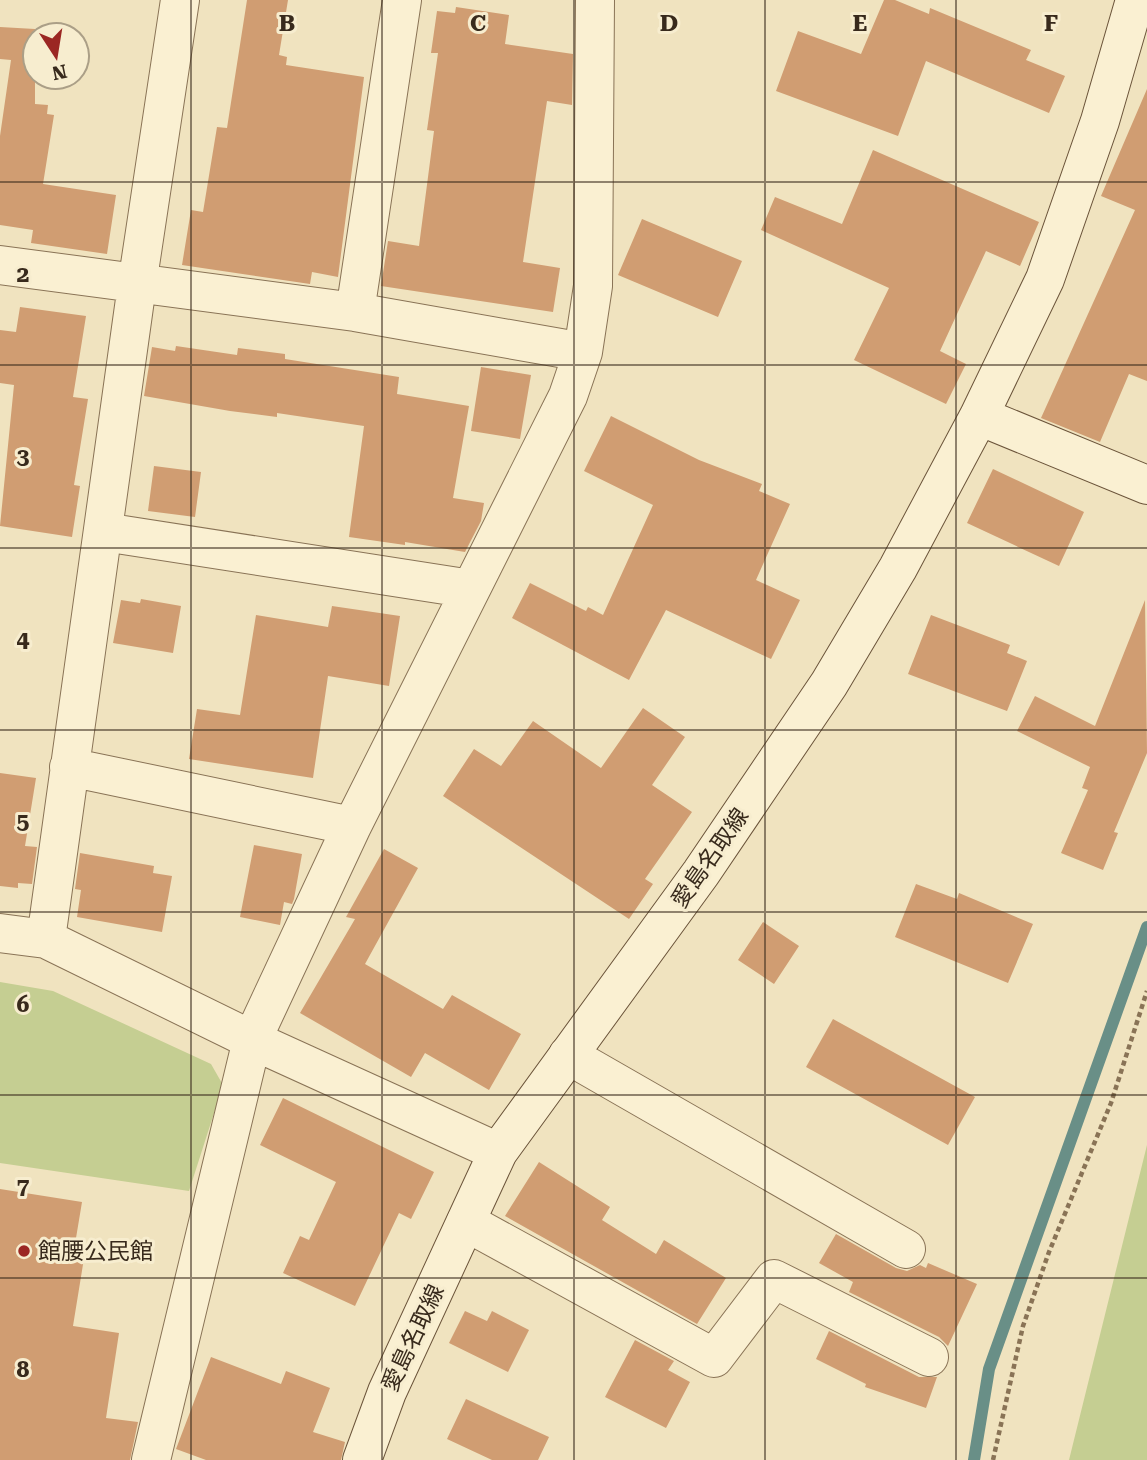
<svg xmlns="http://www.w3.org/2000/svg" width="1147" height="1460" font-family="'Roboto Serif','Noto Sans JP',serif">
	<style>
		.green { fill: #c5ce92 }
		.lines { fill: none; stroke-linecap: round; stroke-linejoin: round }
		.stream { stroke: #698f87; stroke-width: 12 }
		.building { fill: #d09d72 }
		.street-casing { stroke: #897356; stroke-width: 40 }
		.secondary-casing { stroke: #6b543a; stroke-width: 40 }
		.path { stroke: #897356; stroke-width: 4.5; stroke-dasharray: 5 3.5; stroke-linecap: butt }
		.street { stroke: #faf0d2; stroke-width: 38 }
		.secondary { stroke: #faf0d2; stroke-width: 38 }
		.grid { fill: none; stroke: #382a1c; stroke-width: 2; stroke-opacity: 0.55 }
		.poi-dot { fill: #9b2723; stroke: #f7edcf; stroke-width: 2.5 }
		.labels { text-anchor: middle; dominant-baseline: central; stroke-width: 6; stroke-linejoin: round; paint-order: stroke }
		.street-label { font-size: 23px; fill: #382a1c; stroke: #f7edcf }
		.poi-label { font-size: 23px; fill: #382a1c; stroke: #f7edcf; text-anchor: start }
		.grid-label { font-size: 23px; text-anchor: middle; font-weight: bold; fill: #382a1c; stroke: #f7edcf; stroke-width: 6; stroke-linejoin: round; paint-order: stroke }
	</style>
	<rect width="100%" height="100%" fill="#f0e3bf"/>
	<!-- green -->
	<path class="green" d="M0,982L53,991L211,1064L223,1085L189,1191L0,1163Z
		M1147,1145V1460H1069Z"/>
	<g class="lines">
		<!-- stream -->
		<path class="stream" d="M974,1460L989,1369L1147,927"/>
	</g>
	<!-- building -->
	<path class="building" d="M247,0H288L279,55L287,57L286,65L364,77L338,277L312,272L310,284L182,265L191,210L203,212L217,127L227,128Z
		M884,0H895L929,14L930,8L1031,50L1026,60L1065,76L1049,113L926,61L898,136L776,91L798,31L861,54Z
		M456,7L509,15L505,44L573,54L572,105L547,101L523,262L560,268L553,312L381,286L388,241L419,246L434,131L427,130L438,53H431L437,11L455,13Z
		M0,27L35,29V104L48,105L47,114L54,115L43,184L116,195L107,254L31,243L33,230L0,225V136L11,60L0,59Z
		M1147,89V381L1129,374L1100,442L1041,418L1135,210L1101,196Z
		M873,150L1039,222L1020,266L986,251L940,351L966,364L946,404L854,360L889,288L761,230L775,197L842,224Z
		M642,219L742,261L718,317L618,275Z
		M20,307L86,316L73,397L88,399L74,485L80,486L72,537L0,526L14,385L0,383V330L16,332Z
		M176,346L237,355L238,348L285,354V359L399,377L397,394L469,406L453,498L484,503L481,521L465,552L405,542V545L349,537L364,426L277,413V417L230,411L144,396L152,347L175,351Z
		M481,367L531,375L520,439L471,431Z
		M611,416L699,460L762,484L759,491L790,504L756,580L800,600L771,659L666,610L629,680L512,618L530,583L586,611L588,607L603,615L653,505L584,471Z
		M154,466L201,472L195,517L148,511Z
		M993,469L1084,512L1059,566L967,523Z
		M141,599L181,606L173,653L113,643L121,600L140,603Z
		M1145,600L1147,753L1114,832L1118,833L1103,870L1061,853L1088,790L1082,788L1090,767L1017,731L1035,696L1095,726Z
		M332,606L400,616L389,686L328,676L313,778L189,759L197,709L240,715L256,615L328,627Z
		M931,615L1010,645L1007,653L1027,661L1007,711L908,674Z
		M643,708L685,737L652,785L692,812L645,879L653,884L629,919L443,796L474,749L501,766L533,721L601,768Z
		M0,773L36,778L25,846L37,847L32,884L18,883V888L0,886Z
		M254,845L302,854L294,899L292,904L284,902L280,925L240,917Z
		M384,849L418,868L365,964L443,1009L452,995L521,1034L489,1090L425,1053L411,1077L300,1013L355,919L346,917Z
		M80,853L154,866L153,873L172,876L162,932L77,917L81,890L75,889Z
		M916,884L957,899L959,893L1033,924L1008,983L895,937Z
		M763,922L799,946L774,984L738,960Z
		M833,1019L975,1097L948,1145L806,1067Z
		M283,1098L434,1172L411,1219L399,1213L355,1306L283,1273L300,1236L309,1240L336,1182L260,1145Z
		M539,1162L610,1207L602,1220L656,1254L664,1240L726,1278L697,1324L505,1216Z
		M0,1189L82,1202L75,1244L86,1246L73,1326L119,1333L106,1418L138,1422L130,1460H0Z
		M836,1234L896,1268L907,1271L920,1265L926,1268L928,1263L977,1284L948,1346L939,1337L849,1292L853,1282L819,1263Z
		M465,1311L487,1321L492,1311L529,1330L508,1372L449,1343Z
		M829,1331L919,1377H937L926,1408L865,1387L866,1384L816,1359Z
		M635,1340L674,1361L668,1370L690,1382L666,1428L605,1397Z
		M211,1357L281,1384L286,1371L330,1388L313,1432L345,1442L341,1460H206L176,1449Z
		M466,1399L549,1437L538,1460H492L447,1439Z"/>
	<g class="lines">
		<defs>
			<path id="street" d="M0,265L355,312L583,352
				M355,312L402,0
				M104,532L471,589
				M69,767L352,826
				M0,933L46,939L252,1040L498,1152
				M46,939L137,285L180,0
				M568,1055L906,1249
				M466,1222L714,1358L774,1279L929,1357
				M151,1460L252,1040L352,826L568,396L583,352L593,286L595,0"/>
			<path id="secondary" d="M979,416L1147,485
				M362,1460L387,1392L498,1152L701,873L829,684L898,568L979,416L1045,279L1100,121L1135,0"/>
		</defs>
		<!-- street casing -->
		<use href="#street" class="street-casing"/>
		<!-- secondary casing -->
		<use href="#secondary" class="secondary-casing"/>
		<!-- path -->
		<path class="path" d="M993,1460L1023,1326L1049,1252L1111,1103L1147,991"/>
		<!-- street -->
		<use href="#street" class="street"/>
		<!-- secondary -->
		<use href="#secondary" class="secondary"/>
	</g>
	<!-- grid -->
	<path class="grid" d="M191,0V1460M382,0V1460M574,0V1460M765,0V1460M956,0V1460M0,182H1147M0,365H1147M0,548H1147M0,730H1147M0,912H1147M0,1095H1147M0,1278H1147"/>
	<!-- markers -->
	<circle class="poi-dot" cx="24" cy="1251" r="7"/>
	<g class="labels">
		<!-- street labels -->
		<g class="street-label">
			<text transform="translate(710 858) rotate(-55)">愛島名取線</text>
			<text transform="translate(413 1338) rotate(-65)">愛島名取線</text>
		</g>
		<!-- poi labels -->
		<g class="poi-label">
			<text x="38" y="1251">館腰公民館</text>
		</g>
	</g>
	<g class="grid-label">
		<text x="287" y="31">B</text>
		<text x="478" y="31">C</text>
		<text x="669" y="31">D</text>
		<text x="860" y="31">E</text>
		<text x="1051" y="31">F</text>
		<text x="23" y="282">2</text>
		<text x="23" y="464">3</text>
		<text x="23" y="647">4</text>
		<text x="23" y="829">5</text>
		<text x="23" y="1012">6</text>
		<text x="23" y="1194">7</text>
		<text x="23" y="1377">8</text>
	</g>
	<!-- north arrow -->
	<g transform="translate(56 56) rotate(168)"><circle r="33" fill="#f7edcf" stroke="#ab9f87" stroke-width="2"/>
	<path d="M0-5L12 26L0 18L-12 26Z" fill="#9b2723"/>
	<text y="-10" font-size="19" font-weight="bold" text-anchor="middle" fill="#382a1c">N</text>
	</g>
</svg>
